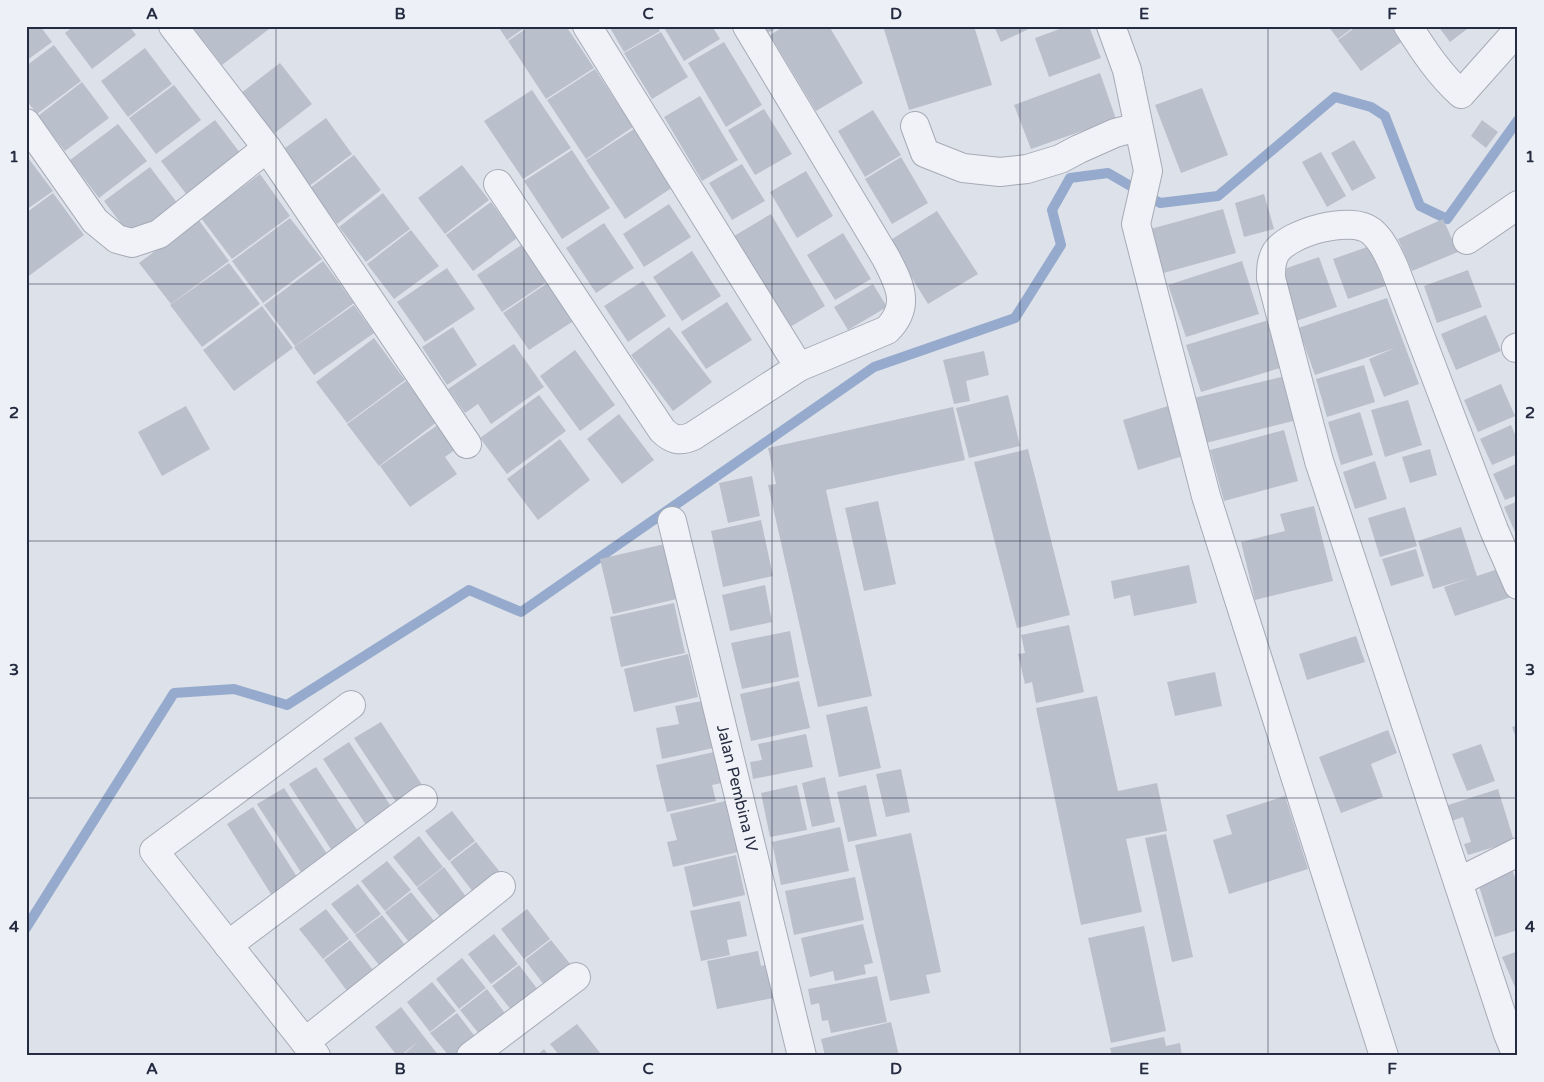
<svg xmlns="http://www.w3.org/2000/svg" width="1544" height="1082" font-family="'Varela Round',sans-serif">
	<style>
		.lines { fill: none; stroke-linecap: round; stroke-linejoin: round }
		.stream { stroke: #95aacc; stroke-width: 10 }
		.building { fill: #babfcc }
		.minor-casing { stroke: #a6abb7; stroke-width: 30 }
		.minor { stroke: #f1f2f7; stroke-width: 28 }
		.grid { fill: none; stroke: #252c41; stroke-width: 1; stroke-opacity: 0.55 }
		.labels { text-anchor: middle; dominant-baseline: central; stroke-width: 5; stroke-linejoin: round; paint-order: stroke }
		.street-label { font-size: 16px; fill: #252c41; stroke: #edf0f6 }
		.neatline { fill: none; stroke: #252c41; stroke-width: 2 }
		.grid-label { font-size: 16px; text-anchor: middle; font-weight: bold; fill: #252c41 }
	</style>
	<rect width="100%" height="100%" fill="#dde1e9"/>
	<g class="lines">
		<!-- stream -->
		<path class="stream" d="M26,928L174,693L234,689L287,705L469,590L521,612L874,367L1015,318L1061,245L1052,210L1070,178L1108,173L1160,203L1218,196L1335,97L1371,107L1385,116L1420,206L1447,219L1518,120"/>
	</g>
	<!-- building -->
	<path class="building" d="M26,26H40L52,42L26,61Z
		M74,26H129L136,35L92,69L65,33Z
		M192,26H273L222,65Z
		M498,26H527L507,40Z
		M530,26H566L594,68L546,99L508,41Z
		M609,26H657L660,31L624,52Z
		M663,26H712L720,39L684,61Z
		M764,26H780L768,33Z
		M785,26H829L863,83L816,111L770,35Z
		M883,26H974L992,85L909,110Z
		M994,26H1035L1001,42Z
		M1068,26H1089L1101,58L1049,77L1035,38Z
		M1328,26H1355L1338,39Z
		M1357,26H1394L1404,40L1361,71L1338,40Z
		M1438,26H1471L1450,42Z
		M661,32L688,77L652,99L624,53Z
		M724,42L762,105L726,127L688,63Z
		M54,45L81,81L37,114L26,100V66Z
		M145,48L172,84L128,117L101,81Z
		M280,63L312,104L267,139L236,97Z
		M595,69L633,127L586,159L547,100Z
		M1100,73L1116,119L1031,149L1014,105Z
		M82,82L109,118L65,151L38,116Z
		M174,85L201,120L156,154L129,118Z
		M1202,88L1228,155L1181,173L1155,105Z
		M532,90L571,148L523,179L484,121Z
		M700,96L738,160L702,181L664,117Z
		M764,109L792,154L755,175L728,130Z
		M873,110L901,155L865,177L838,131Z
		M326,118L352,154L308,187L281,151Z
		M215,120L244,158L190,199L161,161Z
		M1482,120L1498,132L1486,148L1471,136Z
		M118,124L147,161L99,198L70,160Z
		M634,129L673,187L625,219L586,160Z
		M1354,140L1376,178L1352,191L1331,153Z
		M572,150L610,208L562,239L524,181Z
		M1321,152L1346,196L1327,207L1302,162Z
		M26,155L53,191L26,210Z
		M354,155L381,190L337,224L310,188Z
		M901,157L928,203L892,224L865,179Z
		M742,164L765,201L732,220L709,183Z
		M462,165L489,200L445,234L418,198Z
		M150,167L178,204L132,238L104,201Z
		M806,171L833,216L797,238L770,192Z
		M260,174L290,216L232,259L201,218Z
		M53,193L84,235L26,278V213Z
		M383,193L410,229L366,262L339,227Z
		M1264,194L1274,229L1244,237L1235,203Z
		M491,202L517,238L473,271L446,235Z
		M669,204L691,237L644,267L623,234Z
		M1223,209L1236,253L1160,274L1147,230Z
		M937,211L978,274L928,304L889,241Z
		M771,214L825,306L790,327L734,236Z
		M290,218L322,259L263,303L232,261Z
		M198,219L229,261L171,304L139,263Z
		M1443,219L1458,252L1412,271L1398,239Z
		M604,223L634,268L596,293L566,248Z
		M411,230L439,266L394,299L367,264Z
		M843,233L871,279L835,300L807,255Z
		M523,244L548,281L502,312L477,275Z
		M1370,246L1385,286L1348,299L1333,259Z
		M692,251L721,296L682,321L653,277Z
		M1319,257L1337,307L1296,321L1278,271Z
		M323,261L354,303L295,346L264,305Z
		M1242,261L1259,314L1186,337L1168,285Z
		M229,263L260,304L202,347L170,305Z
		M447,268L475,309L425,342L397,302Z
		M1468,270L1482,307L1437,323L1424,286Z
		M643,281L666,316L628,342L604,306Z
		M549,282L575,320L529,350L503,313Z
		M873,284L887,307L848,330L834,307Z
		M1387,298L1419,384L1384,397L1369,359L1395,348L1315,375L1298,328Z
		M727,302L752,340L706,369L681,332Z
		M354,305L374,333L314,375L294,347Z
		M262,306L293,348L234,391L203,350Z
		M1486,315L1501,351L1456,370L1441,334Z
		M1275,318L1290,365L1201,392L1186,345Z
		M453,327L477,365L447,385L422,347Z
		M669,327L712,382L673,411L631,355Z
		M374,338L405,380L347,423L316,382Z
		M514,344L544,387L491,424L478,404L465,413L448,389Z
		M575,350L615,405L580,431L540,376Z
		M984,351L989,375L966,381L970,401L954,404L943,360Z
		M1364,365L1375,402L1327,417L1316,379Z
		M1285,376L1297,420L1206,443L1194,398Z
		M406,381L437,422L379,466L347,424Z
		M1501,384L1515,416L1478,432L1464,400Z
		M539,395L566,431L507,474L480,438Z
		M1008,395L1020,446L969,458L956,408Z
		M1408,400L1422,445L1385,457L1371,410Z
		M186,406L210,449L162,476L138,432Z
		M1168,406L1183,456L1138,470L1123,420Z
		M953,407L965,460L826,490L872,696L818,707L768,485L776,484L768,448Z
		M1360,412L1373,455L1341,465L1328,422Z
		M619,414L654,460L622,484L587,439Z
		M443,421L460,446L445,457L457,474L410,507L380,466Z
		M1511,425L1518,441V454L1492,465L1480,439Z
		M1284,430L1298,481L1224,501L1210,450Z
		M560,439L590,480L538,520L507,479Z
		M1028,449L1070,615L1017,628L974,462Z
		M1430,449L1437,475L1410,483L1402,457Z
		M1375,461L1387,499L1355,509L1343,472Z
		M1518,463V495L1505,500L1493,474Z
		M752,476L760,516L728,523L719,483Z
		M878,501L896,584L864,591L845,508Z
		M1518,501V531L1515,532L1504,507Z
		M1314,506L1333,581L1255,600L1241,542L1285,531L1280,514Z
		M1405,507L1417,546L1380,557L1368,518Z
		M761,520L773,576L723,587L711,531Z
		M1461,527L1477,576L1504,567L1514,596L1455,616L1444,587L1470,578L1433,589L1418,541Z
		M669,543L681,598L613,614L600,559Z
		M1416,549L1424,576L1391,586L1382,559Z
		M1189,565L1197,603L1134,616L1130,595L1114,599L1111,581Z
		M765,585L772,622L730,631L722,595Z
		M674,603L685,653L621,667L610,617Z
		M1069,625L1084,692L1036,703L1032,682L1025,684L1018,654L1025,653L1021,635Z
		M790,631L799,677L742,689L731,643Z
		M1356,636L1365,662L1307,680L1299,654Z
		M688,654L698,697L634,712L624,669Z
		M1215,672L1222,706L1175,716L1167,682Z
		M799,681L810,728L751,741L740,694Z
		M1097,696L1118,791L1157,783L1167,831L1126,839L1142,912L1081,925L1036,708Z
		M713,699L723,746L662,759L656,728L679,724L675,706Z
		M867,706L881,768L839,777L826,715Z
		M381,722L426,791L400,808L354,738Z
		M1518,725V742L1512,727Z
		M1388,730L1397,753L1371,764L1383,797L1341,813L1319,757Z
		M806,734L813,767L753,779L750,762L762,760L758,744Z
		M349,742L394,811L368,828L323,759Z
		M1481,744L1495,781L1467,791L1452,754Z
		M723,750L731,781L712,785L716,801L667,812L656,765Z
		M316,767L361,836L334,854L289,784Z
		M901,769L910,812L886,817L876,774Z
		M825,777L835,822L812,827L802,783Z
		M797,785L807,830L770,837L761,793Z
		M866,785L877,836L848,842L837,792Z
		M284,788L329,857L302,874L257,804Z
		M1498,789L1514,841L1468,855L1464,844L1471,842L1463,817L1446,823L1442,807Z
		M1285,796L1308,869L1229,894L1213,840L1232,834L1226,815Z
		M734,799L747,850L673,867L667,842L677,840L670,814Z
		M253,807L297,877L271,894L227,824Z
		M452,811L475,841L449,861L425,831Z
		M840,827L849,871L781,885L772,842Z
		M911,833L941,972L926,975L930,993L890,1001L855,845Z
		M1166,834L1193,957L1172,962L1145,838Z
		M419,836L443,867L417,887L393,857Z
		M476,842L500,872L473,892L450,862Z
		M736,855L745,895L693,907L684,867Z
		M387,861L411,890L385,911L361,881Z
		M444,867L467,898L441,918L417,888Z
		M1512,869L1518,886V930L1495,937L1477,880Z
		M855,877L864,920L794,935L785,891Z
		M358,884L381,914L355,934L331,904Z
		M411,892L435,922L409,942L385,912Z
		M740,901L747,936L727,940L730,955L701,961L690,911Z
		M326,909L349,939L323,959L299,929Z
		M527,909L550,939L524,959L501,929Z
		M382,915L405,945L379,965L355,935Z
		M863,924L873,963L864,965L866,974L835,981L833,971L810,977L801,938Z
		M1144,926L1166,1031L1111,1043L1088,938Z
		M494,934L518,964L491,984L468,954Z
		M350,940L373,970L347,991L324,960Z
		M551,940L575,970L548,990L525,960Z
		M758,951L761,966L776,963L783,996L717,1009L707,961Z
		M1518,951V994L1502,957Z
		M462,958L486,988L459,1009L436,979Z
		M519,965L542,995L516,1016L492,986Z
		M877,976L887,1022L831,1033L828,1020L822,1021L819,1003L811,1005L808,989Z
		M432,982L456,1011L430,1032L407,1002Z
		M487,989L510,1020L484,1040L460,1010Z
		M401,1007L425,1038L439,1056H402L420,1040L400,1056H397L375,1027Z
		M457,1013L480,1043L463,1056H449L430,1033Z
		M891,1022L899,1056H825L821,1039Z
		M577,1024L601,1054L598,1056H560L550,1044Z
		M1164,1037L1166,1046L1180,1043L1182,1056H1112L1110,1048Z
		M544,1049L549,1056H536Z"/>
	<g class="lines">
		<defs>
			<g id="minor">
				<path d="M173,26L267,148L467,444"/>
				<path d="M747,26L886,258C900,285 911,306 887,330L799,367"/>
				<path d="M1111,26L1127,70L1148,171L1136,224L1206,496L1384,1056"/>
				<path d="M1408,26C1424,51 1439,74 1461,94L1518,30"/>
				<path d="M26,123L95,221L117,239L132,243L159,234L267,148"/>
				<path d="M915,126L925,153L963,168L1000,172L1027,169L1060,159L1079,149L1115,133L1138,127"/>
				<path d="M498,184L662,430C672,440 680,442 693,436L799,367L587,26"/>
				<path d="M1467,240L1518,205"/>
				<path d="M1516,348L1518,347"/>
				<path id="s1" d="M672,521L802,1056"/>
				<path d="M1458,882L1518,852"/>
				<path d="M228,945L423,799"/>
				<path d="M305,1042L501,886"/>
				<path d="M316,1056L154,851L351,705"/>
				<path d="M471,1056L576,977"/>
				<path d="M1517,1056L1508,1034L1319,461L1271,278C1271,269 1271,261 1276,252C1290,232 1351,215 1371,231C1382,240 1388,254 1394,267L1494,530L1518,585"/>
			</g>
		</defs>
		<!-- minor casing -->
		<use href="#minor" class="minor-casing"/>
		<!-- minor -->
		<use href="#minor" class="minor"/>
	</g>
	<!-- grid -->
	<path class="grid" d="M276,26V1056M524,26V1056M772,26V1056M1020,26V1056M1268,26V1056M26,284H1518M26,541H1518M26,798H1518"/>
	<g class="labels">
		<!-- street labels -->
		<g class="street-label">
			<text stroke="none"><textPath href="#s1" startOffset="275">Jalan Pembina IV</textPath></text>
		</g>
	</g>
	<!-- border -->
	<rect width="1544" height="1082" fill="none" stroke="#edf0f6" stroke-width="55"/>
	<rect x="28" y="28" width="1488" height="1026" class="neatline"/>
	<g class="grid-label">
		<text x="152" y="19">A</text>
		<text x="400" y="19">B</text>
		<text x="648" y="19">C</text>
		<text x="896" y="19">D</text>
		<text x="1144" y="19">E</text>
		<text x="1392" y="19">F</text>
		<text x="14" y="162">1</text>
		<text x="1530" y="162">1</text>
		<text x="14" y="418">2</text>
		<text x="1530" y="418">2</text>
		<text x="14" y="675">3</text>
		<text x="1530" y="675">3</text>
		<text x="14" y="932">4</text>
		<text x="1530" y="932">4</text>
		<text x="152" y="1074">A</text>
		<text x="400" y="1074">B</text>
		<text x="648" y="1074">C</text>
		<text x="896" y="1074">D</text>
		<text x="1144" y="1074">E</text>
		<text x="1392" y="1074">F</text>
	</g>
</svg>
